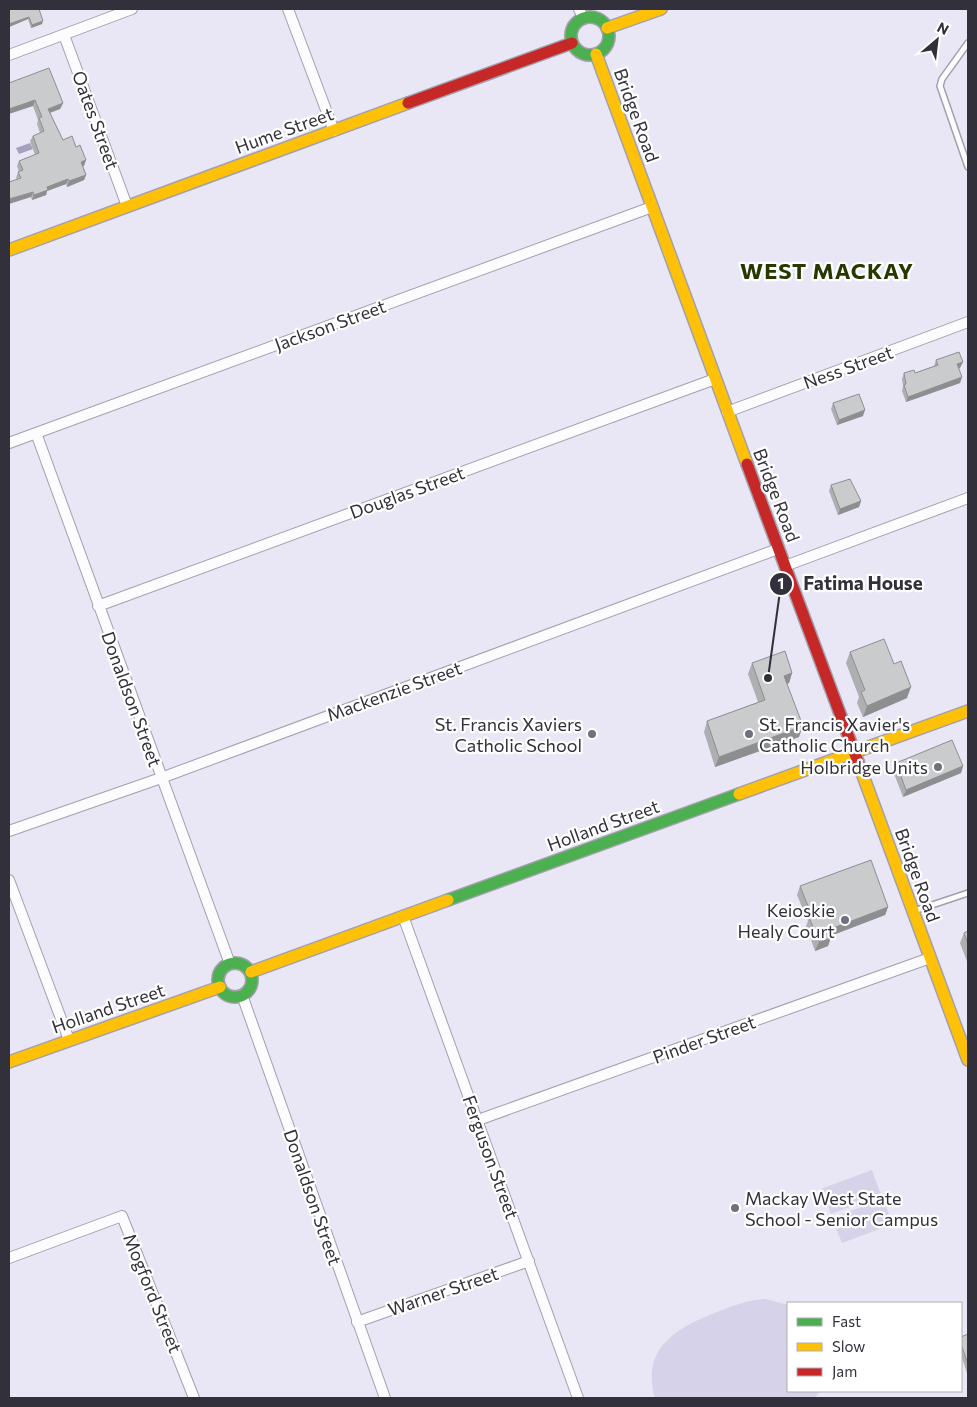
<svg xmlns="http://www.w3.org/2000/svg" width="977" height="1407" font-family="Commissioner,sans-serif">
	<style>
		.green { fill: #d6d2e9 }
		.water { fill: #a6a0bf }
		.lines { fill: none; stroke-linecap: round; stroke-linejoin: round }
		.lane-casing { stroke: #a2a0ac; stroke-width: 8 }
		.street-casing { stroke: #a2a0ac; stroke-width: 12 }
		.fast-casing { stroke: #a2a0ac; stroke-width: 14 }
		.slow-casing { stroke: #a2a0ac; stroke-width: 14 }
		.jam-casing { stroke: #a2a0ac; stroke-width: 14 }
		.lane { stroke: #fcfbfe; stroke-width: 5 }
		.street { stroke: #fcfbfe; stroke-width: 10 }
		.fast { stroke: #4caf50; stroke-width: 11 }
		.slow { stroke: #ffc107; stroke-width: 11 }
		.jam { stroke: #c62828; stroke-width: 11 }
		.wall { fill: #aeafb0 }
		.shaded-wall { fill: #8d8e90 }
		.building { fill: #cacbcd; stroke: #8d8e90 }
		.poi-dot { fill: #72707c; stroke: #fff; stroke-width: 2 }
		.labels { text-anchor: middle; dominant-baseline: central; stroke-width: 4.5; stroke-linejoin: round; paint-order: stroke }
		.street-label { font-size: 18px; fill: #32303a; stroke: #fff }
		.poi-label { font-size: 18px; fill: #32303a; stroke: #fff; text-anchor: end }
		.district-label { font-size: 22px; font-weight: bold; letter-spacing: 1px; fill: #283800; stroke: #fff }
		.leader { fill: none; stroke: #32303a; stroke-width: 2 }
		.callout-dot { fill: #32303a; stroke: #fff; stroke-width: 2 }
		.mark-label { font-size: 15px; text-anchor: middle; font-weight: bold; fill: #fff }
		.callout-label { font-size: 19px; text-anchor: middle; font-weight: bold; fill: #32303a; stroke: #fff; stroke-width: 4.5; stroke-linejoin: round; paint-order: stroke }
	</style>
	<rect width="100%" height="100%" fill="#e9e6f6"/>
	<!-- green -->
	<path class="green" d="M872,1170L881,1195L831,1214L821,1189Z
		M883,1199L893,1224L842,1243L832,1218Z
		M765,1299L788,1305V1391H820L815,1398H655C640,1348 678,1327 717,1312C733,1306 747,1300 765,1299Z"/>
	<!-- water -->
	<path class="water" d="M30,143L33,149L19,154L16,148Z"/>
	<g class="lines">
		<defs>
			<path id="lane" d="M968,43L942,79L940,86L968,167
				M914,911L968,893"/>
			<path id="street" d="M288,9L334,131
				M579,9L583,18
				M64,35L127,206
				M9,55L132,9
				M727,412L968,322
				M36,433L230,964
				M9,443L652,207
				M785,566L968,498
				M98,606L715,379
				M9,831L161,778L778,549
				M9,880L69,1040
				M403,916L578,1398
				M242,995L385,1398
				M478,1120L930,958
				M9,1258L122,1216L194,1398
				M357,1322L529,1261"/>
			<path id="fast" d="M571 36a19 19 0 1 1 38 0a19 19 0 1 1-38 0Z
				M448,900L739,794
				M218 980a17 17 0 1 1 34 0a17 17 0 1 1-34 0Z"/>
			<path id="slow" d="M607,28L661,9
				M596,54L747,464
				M9,250L408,103
				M858,762L968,1060
				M739,794L968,711
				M251,972L448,900
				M9,1062L220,987"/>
			<path id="jam" d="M408,103L572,43
				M747,464L858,762"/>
		</defs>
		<!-- lane casing -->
		<use href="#lane" class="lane-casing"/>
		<!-- street casing -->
		<use href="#street" class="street-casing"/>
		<!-- fast casing -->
		<use href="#fast" class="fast-casing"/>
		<!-- slow casing -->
		<use href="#slow" class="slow-casing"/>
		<!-- jam casing -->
		<use href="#jam" class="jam-casing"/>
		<!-- lane -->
		<use href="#lane" class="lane"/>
		<!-- street -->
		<use href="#street" class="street"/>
		<!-- fast -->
		<use href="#fast" class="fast"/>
		<!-- slow -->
		<use href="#slow" class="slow"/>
		<!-- jam -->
		<use href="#jam" class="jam"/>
	</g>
	<!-- wall -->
	<path class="wall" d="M9,9H39L42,24L31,28L28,19L9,27Z
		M9,83L63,103L60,109L50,113L63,140L76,147L86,160L83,166L86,175L84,180L67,187L66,184L47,191L46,195L32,200L31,197L17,179L16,178L18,172H19L17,166L19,161L35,155L30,141L33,136L40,133L37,124L38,120L33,106Z
		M936,360L960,368H958L962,377L960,383L906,402L902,391L903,386L902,379L904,373H915L934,366Z
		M833,403L863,416L837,425L831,409Z
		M831,485L861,501L859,507L838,515L829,491Z
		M850,652L907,698L863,717L857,703L859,697L846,663Z
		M752,663L792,673L789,683L787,684L799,737L715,767L704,732L707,721L758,702L748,674Z
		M896,763L963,766L961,773L903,797L893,771Z
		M800,886L888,907L885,915L830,936L828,946L815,951L806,926L808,921L797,895Z
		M968,931V964L960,943L964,933Z
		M968,1334V1376L961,1355V1337Z"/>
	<!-- shaded-wall -->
	<path class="shaded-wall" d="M29,17L28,19L9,27V24Z
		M43,21L42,24L31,28L32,25Z
		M35,100L33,106L9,114V109Z
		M63,103L60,109L46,114L48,109Z
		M86,160L84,166L79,167L81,162Z
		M86,175L84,180L67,187L69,181Z
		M68,179L66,184L47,191L46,195L32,200L34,195L47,187Z
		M33,192L31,197L9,204V199Z
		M963,362L960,368L955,370L957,364Z
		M962,377L960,383L906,402L908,397Z
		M865,410L863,416L837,425L839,420Z
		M861,501L859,507L838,515L840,509Z
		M792,673L789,683L780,686L784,676Z
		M911,687L907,698L863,717L867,706Z
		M803,726L799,737L715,767L719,757Z
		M963,766L961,773L903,797L906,790Z
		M888,907L885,915L825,938L828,930Z
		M831,938L828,946L815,951L819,942Z"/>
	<!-- building -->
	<path class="building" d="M9,9H39L43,21L32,25L29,17L9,24Z
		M49,68L63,103L48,109L63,140L72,136L76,147L80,145L86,160L81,162L86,175L69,181L68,179L47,187L48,190L34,195L33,192L9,199V182L21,178L18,172L23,170L19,161L39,153L33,136L44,131L39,118L42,117L35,100L9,109V83Z
		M959,352L963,362L957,364L962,377L908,397L904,385L906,384L904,373L914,370L915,373L938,365L936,360Z
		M859,394L865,410L839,420L833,403Z
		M850,479L861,501L840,509L831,485Z
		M884,639L894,664L901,661L911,687L867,706L861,692L865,690L850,652Z
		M785,651L792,673L784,676L803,726L719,757L707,721L765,700L752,663Z
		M952,740L963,766L906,790L896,763Z
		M871,860L888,907L828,930L831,938L819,942L809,917L812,916L800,886Z
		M968,931V944L964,933Z
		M968,1334V1364L961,1344V1337Z"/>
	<!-- markers -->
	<g class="poi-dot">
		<circle cx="592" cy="734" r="5"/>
		<circle cx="749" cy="734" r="5"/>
		<circle cx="938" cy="767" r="5"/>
		<circle cx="845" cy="920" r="5"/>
		<circle cx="735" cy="1208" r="5"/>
	</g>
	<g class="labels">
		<!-- street labels -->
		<g class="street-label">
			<text transform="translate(637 115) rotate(70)">Bridge Road</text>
			<text transform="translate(96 120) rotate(70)">Oates Street</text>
			<text transform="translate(284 130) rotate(-20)">Hume Street</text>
			<text transform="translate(330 325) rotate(-20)">Jackson Street</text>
			<text transform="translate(848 367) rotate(-20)">Ness Street</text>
			<text transform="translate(407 492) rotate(-20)">Douglas Street</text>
			<text transform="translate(777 495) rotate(69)">Bridge Road</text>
			<text transform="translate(394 691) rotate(-20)">Mackenzie Street</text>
			<text transform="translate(132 699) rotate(70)">Donaldson Street</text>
			<text transform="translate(603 825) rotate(-20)">Holland Street</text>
			<text transform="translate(918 875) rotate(70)">Bridge Road</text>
			<text transform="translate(108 1008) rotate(-19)">Holland Street</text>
			<text transform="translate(704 1039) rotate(-20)">Pinder Street</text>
			<text transform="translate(491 1157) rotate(70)">Ferguson Street</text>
			<text transform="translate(313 1197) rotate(71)">Donaldson Street</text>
			<text transform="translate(443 1291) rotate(-19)">Warner Street</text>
			<text transform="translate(153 1293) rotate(68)">Mogford Street</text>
		</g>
		<!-- poi labels -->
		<g class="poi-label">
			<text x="582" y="724">St. Francis Xaviers<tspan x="582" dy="21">Catholic School</tspan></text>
			<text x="759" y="724" text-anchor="start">St. Francis Xavier's<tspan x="759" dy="21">Catholic Church</tspan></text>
			<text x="928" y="767">Holbridge Units</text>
			<text x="835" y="910">Keioskie<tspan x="835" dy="21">Healy Court</tspan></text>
			<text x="745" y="1198" text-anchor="start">Mackay West State<tspan x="745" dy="21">School - Senior Campus</tspan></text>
		</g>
		<!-- district labels -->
		<g class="district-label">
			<text x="827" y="270">WEST MACKAY</text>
		</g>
	</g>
	<!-- callouts -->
	<path class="leader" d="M768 678L781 584"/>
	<g class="callout-dot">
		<circle cx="768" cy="678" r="5"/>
		<circle cx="781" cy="584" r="12"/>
	</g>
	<g class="mark-label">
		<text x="781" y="589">1</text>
	</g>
	<g class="callout-label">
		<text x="863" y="590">Fatima House</text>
	</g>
	<!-- border -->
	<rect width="977" height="1407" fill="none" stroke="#32303a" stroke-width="20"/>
	<!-- legend -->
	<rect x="787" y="1302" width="175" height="90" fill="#ffffff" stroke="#adacb0"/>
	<rect x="797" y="1318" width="25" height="8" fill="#4caf50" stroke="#adacb0"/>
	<text x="832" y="1327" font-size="15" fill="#32303a">Fast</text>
	<rect x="797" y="1343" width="25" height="8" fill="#ffc107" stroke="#adacb0"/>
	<text x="832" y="1352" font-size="15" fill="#32303a">Slow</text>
	<rect x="797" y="1368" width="25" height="8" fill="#c62828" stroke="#adacb0"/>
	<text x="832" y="1377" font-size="15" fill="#32303a">Jam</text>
	<!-- north arrow -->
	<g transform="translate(937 40) rotate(28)" stroke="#ffffff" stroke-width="4" paint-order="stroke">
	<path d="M0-4L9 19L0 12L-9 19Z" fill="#32303a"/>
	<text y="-8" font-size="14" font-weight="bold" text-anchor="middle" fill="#32303a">N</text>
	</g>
</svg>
